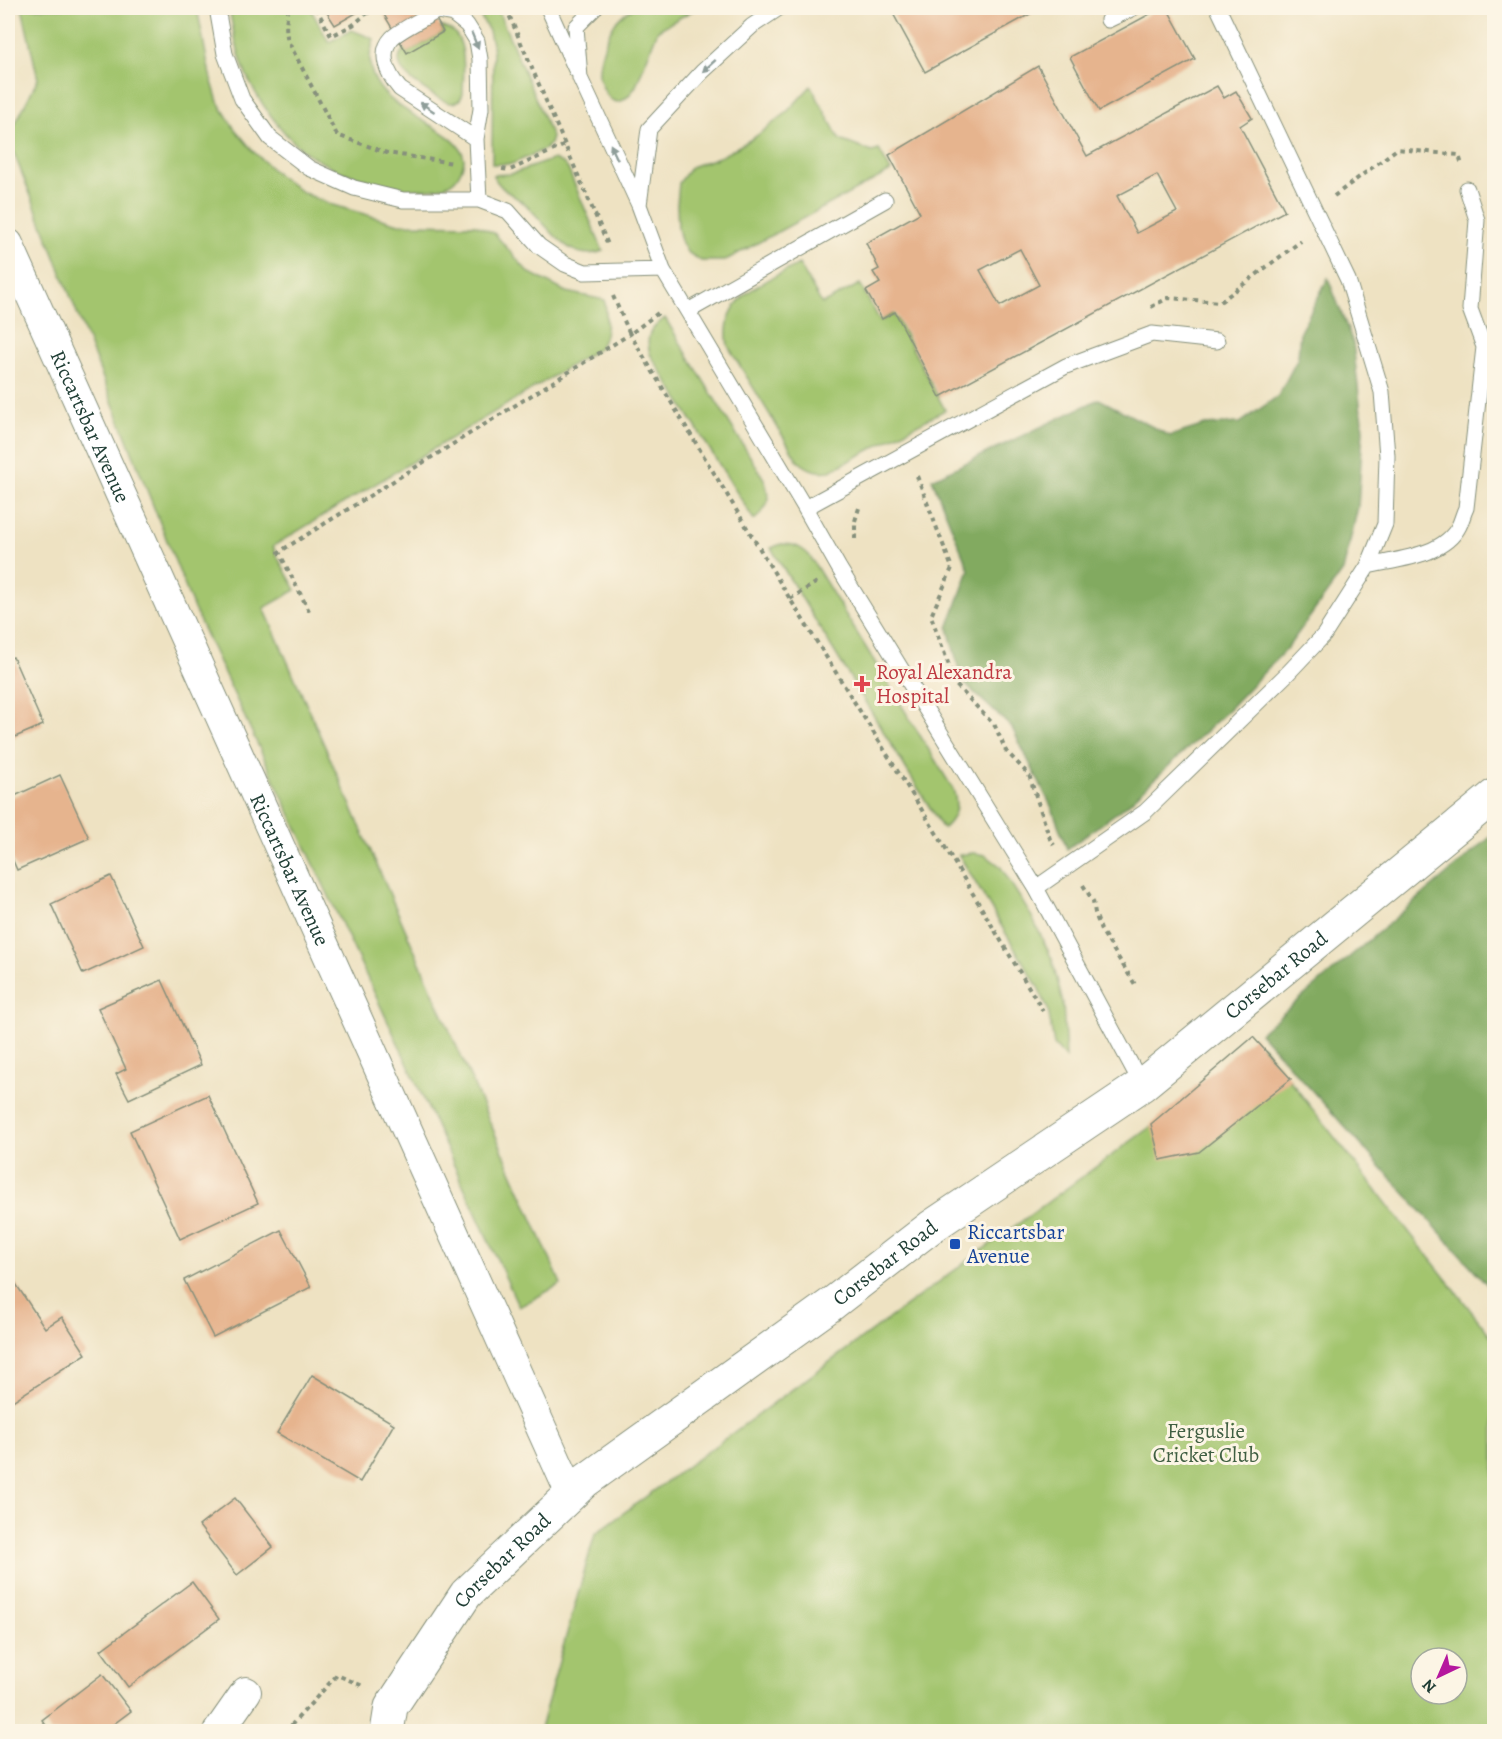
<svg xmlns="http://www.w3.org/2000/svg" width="1502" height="1739" font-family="Alegreya,serif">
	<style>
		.green { fill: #a3c56e; stroke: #618151; stroke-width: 1.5; fill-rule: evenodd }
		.forest { fill: #82aa61; stroke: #50744a; stroke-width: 1.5 }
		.building { fill: #e6b48e; fill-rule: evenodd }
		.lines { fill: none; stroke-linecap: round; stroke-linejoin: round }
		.service-casing { stroke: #86907b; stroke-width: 17 }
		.minor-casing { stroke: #86907b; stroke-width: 32 }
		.secondary-casing { stroke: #86907b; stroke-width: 35 }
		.path { stroke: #86907b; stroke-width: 4; stroke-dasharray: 4.5 4.5; stroke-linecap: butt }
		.service { stroke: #fff; stroke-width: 15 }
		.minor { stroke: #fff; stroke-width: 30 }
		.secondary { stroke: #fff; stroke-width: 33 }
		.oneway { fill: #8f9e9a }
		.health-dot { fill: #e0444e; stroke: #fcf5e5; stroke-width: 2 }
		.transit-dot { fill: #1a4fb4; stroke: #fcf5e5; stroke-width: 2 }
		.labels { text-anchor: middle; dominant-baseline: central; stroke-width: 6; stroke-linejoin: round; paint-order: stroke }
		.street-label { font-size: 21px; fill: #1f3d34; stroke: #fcf5e5 }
		.health-label { font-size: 21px; fill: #be3a42; stroke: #fcf5e5; text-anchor: start }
		.transit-label { font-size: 21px; fill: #164399; stroke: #fcf5e5; text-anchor: start }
		.park-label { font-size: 21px; fill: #405f42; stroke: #fcf5e5 }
	</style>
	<rect width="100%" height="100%" fill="#fcf5e5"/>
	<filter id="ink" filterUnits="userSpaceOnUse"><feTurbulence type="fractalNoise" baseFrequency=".0167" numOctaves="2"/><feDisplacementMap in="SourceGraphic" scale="12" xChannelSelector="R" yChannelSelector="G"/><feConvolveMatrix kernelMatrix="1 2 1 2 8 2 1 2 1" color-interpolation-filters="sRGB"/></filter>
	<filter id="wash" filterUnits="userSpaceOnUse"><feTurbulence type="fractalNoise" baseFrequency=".008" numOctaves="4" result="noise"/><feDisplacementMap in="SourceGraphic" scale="24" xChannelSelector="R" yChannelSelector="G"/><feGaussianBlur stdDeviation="1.35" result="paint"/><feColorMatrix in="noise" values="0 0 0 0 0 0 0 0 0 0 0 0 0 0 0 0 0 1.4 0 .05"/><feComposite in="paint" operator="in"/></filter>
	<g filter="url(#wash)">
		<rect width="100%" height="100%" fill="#eee2c2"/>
		<!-- green -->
		<path class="green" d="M22,8H197L210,75L218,102L234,128L254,152L277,174L302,192L329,204L399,224L476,225L494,233L528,272L566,292L605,300C606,318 610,334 598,349L273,546L278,558L296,590L264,608L561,1284L519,1307L404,1056L194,609L8,138L38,79Z
			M229,8H310L329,42L352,30L374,39C373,45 369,54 370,61C372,114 460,124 464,159C464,162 462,169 460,172C446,206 368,181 342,172C331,168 312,157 303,150C281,133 257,99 246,74C237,53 233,29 229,8Z
			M485,8H497L552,137L550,144L545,149L512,164H492L493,48L489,31L479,14Z
			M634,8H697L658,30L636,86C625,103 613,110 603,88C602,84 599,79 599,75C598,61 607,33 616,22C621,16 628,11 634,8Z
			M441,27C470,29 463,74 463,94C461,99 459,102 453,103C446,104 438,97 432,94C418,85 386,68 405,48L407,53L443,32Z
			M811,86L840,140L872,152L879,150L891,171L724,261H701L687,252L681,241L678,228L677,205L679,183L691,167L722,156L755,137L785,114Z
			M554,159L564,164L568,169L603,251C569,265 548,225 527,206C514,194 501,192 493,175L511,174Z
			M799,264L822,304L860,284L880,321L894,314L945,410L830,471C816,473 808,469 798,461L728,346C719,296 764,283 799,264Z
			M665,318L764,479C771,498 769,508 754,520L650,354C645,335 650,329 665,318Z
			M781,544C793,544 800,546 809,555L953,789C959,806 956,818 943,829L771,548Z
			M973,853L985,855L1000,866L1032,917L1052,959L1063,1003L1066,1058L1054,1045L1048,1009L1038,987L959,855Z
			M1262,1045L1494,1340V1731L539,1732L595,1534ZM1421,1658H1457V1694H1421Z"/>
		<!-- forest -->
		<path class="forest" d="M1328,278L1353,343L1363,430L1358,507L1343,571L1288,647L1222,716L1127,805L1067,849L1052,808L1012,728L962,681L948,628L969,570L932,479L1099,399L1170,436L1205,425L1240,423L1278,396L1298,358L1300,332Z
			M1494,834V1292L1260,1033Z"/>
		<g id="blocks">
			<!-- building -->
			<path class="building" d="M324,8H365L335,25Z
				M380,8H430L443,32L407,53Z
				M890,8H1041L925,72Z
				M1161,8H1167L1195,59L1099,111L1070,57Z
				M1038,66L1087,156L1217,86L1224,98L1236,91L1252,118L1240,126L1285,211L940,397L895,312L882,319L866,291L880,283L873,272L879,269L866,243L920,213L889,155ZM1157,175L1177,212L1137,233L1117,196ZM1020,249L1039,285L1000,306L980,270Z
				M13,657L43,725L8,740V659Z
				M60,775L89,838L17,870L8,849V799Z
				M111,876L144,946L83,974L51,904Z
				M162,980L201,1065L129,1099L116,1074L126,1069L98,1008Z
				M1253,1037L1291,1079L1199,1152L1160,1160L1151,1124Z
				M208,1095L258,1203L180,1239L130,1131Z
				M281,1230L311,1287L213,1337L184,1280Z
				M8,1272L45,1328L62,1317L86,1354L8,1404Z
				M312,1375L394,1424L360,1482L277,1433Z
				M235,1498L273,1547L237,1575L199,1526Z
				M192,1582L219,1619L128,1687L101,1650Z
				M102,1674L131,1711L103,1732H51L42,1720Z"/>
		</g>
	</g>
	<g filter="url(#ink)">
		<use href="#blocks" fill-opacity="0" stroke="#86907b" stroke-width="1.5"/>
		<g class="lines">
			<defs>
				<path id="service" d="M217,8L225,54L242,99L270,138L309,168L354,188L403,200H479L508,211L539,246L565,264L585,272L663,270
					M548,8L576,70
					M595,8L576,27L580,78L639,205L663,270L805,508L839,568L1036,888L1142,1085
					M1108,20L1133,8
					M476,139L400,89C389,76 377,54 392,38C400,30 426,17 437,11L453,14L467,25L477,41L480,59L481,109L476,139L479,200
					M639,205L649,129L702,72L752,26L779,8
					M688,311L885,200
					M805,508L1066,366L1152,334L1217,341
					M1368,566C1398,559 1444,556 1459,526C1462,520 1463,514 1466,508L1484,347L1470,309L1477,220L1467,189
					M1036,888L1145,812L1288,673L1324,635L1368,566L1385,524L1387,456L1382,392L1348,280L1218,8"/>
				<g id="minor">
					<path id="s1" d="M8,244L571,1494"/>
					<path d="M218,1732L246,1692"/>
				</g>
				<g id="secondary">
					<path id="s2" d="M387,1732L391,1707L466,1594L585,1481L833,1303L931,1227L1142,1085L1494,796"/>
				</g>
			</defs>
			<!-- service casing -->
			<use href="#service" class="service-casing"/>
			<!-- minor casing -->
			<use href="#minor" class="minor-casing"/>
			<!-- secondary casing -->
			<use href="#secondary" class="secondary-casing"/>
			<!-- path -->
			<path class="path" d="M289,8C286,19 285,29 288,41L337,135L387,153L453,163
				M316,8L331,36L353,25L366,14L378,8
				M506,8L565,145
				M502,169L510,170L565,145L609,247
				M1334,196L1397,149L1459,155L1462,165
				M613,296L630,334L658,313
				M1151,307L1168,298L1220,302L1301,241
				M917,476L952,568L931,616L956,685L995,726L1006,751L1029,775L1050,839L1054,845
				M855,539V521L859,508
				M790,599L817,582
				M309,611L279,552L630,334L790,599L945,847L1043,1011
				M1083,885L1093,901L1095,913L1101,930L1136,986
				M285,1732L337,1675L363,1686"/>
			<!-- service -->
			<use href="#service" class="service"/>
			<!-- minor -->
			<use href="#minor" class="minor"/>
			<!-- secondary -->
			<use href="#secondary" class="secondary"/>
		</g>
		<!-- one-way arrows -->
		<defs><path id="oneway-solid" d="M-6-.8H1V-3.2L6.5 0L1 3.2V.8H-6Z" transform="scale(1.5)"/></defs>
		<g class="oneway">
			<use href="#oneway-solid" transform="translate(475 41) rotate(68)"/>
			<use href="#oneway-solid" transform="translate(709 66) rotate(138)"/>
			<use href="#oneway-solid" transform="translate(427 107) rotate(-147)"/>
			<use href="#oneway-solid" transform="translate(614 152) rotate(-115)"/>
		</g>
	</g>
	<!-- markers -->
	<path class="health-dot" d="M859 675h6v6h6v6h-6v6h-6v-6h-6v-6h6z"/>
	<rect class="transit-dot" x="949" y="1238" width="12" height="12" rx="3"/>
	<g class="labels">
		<!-- street labels -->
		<g class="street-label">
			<text stroke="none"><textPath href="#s1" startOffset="200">Riccartsbar Avenue</textPath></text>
			<text stroke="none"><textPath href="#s1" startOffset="686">Riccartsbar Avenue</textPath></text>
			<text stroke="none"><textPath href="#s2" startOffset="1182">Corsebar Road</textPath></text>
			<text stroke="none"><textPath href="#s2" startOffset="696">Corsebar Road</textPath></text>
			<text stroke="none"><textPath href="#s2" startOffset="210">Corsebar Road</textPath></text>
		</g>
		<!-- health labels -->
		<g class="health-label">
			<text x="876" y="672">Royal Alexandra<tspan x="876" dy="24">Hospital</tspan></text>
		</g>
		<!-- transit labels -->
		<g class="transit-label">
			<text x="967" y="1232">Riccartsbar<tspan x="967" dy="24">Avenue</tspan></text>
		</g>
		<!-- park labels -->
		<g class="park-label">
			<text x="1206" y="1431">Ferguslie<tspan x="1206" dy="24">Cricket Club</tspan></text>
		</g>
	</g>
	<!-- margin -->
	<rect width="1502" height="1739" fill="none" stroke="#fcf5e5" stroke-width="30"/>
	<!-- north arrow -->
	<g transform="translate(1439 1676) rotate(224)"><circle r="28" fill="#fcf5e5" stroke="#a4ab9e" stroke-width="1.5"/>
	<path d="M0-4.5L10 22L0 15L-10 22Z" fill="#b5179e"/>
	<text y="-9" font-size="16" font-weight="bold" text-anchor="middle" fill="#1f3d34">N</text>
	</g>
</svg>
